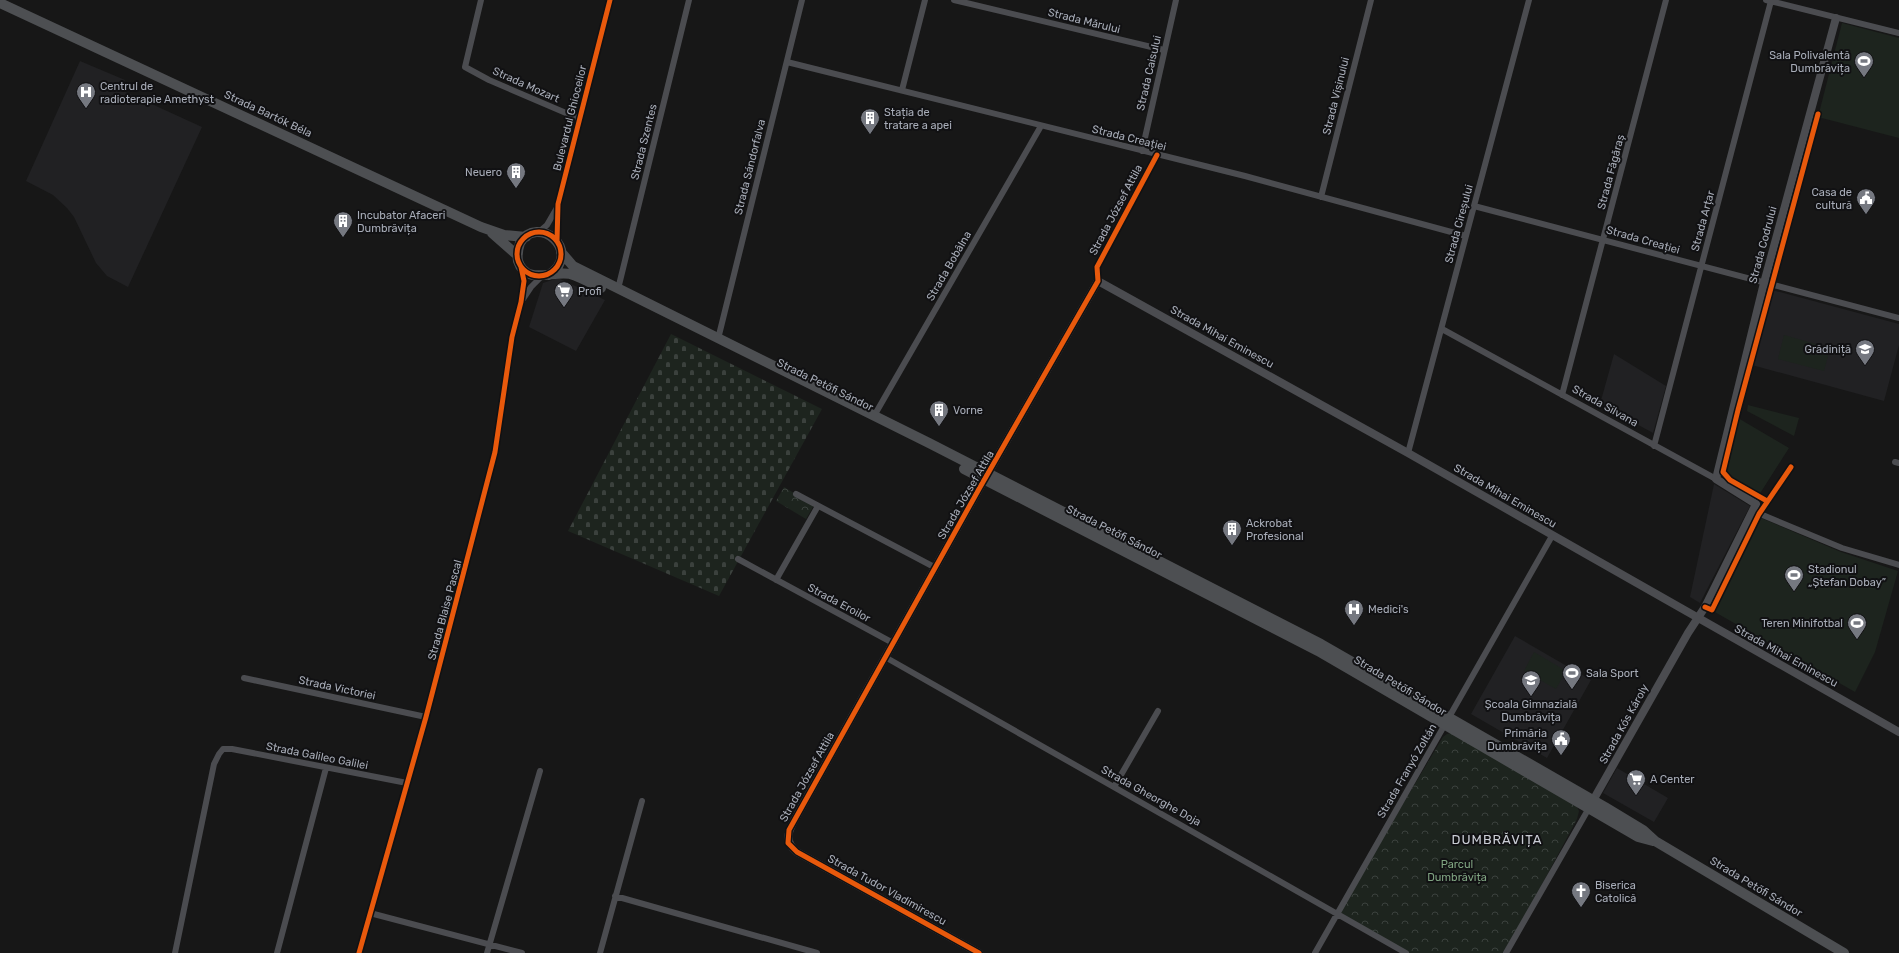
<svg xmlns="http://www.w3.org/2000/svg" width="1899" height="953" font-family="Rubik,sans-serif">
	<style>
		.built { fill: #212123 }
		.grass { fill: #1d241e }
		.cemetery { fill: url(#cemetery-stones) }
		.park { fill: url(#park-crowns) }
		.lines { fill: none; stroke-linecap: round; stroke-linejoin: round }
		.minor { stroke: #4b4c50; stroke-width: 6 }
		.tertiary { stroke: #4b4c50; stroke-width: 8 }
		.primary { stroke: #4d4f52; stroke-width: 10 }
		.cycleway-casing { stroke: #111113; stroke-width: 8 }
		.cycleway { stroke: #e8590c; stroke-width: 5 }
		.labels { text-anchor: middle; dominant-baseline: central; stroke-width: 4; stroke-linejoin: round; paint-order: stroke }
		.street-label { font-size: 11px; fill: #a8adb8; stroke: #111113 }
		.poi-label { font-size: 11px; fill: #a8adb8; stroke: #111113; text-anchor: start }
		.park-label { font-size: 11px; fill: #7fa381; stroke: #111113 }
		.quarter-label { font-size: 13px; letter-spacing: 1px; fill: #c9ccd4; stroke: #111113 }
	</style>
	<defs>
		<pattern id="cemetery-stones" width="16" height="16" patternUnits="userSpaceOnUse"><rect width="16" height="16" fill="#1d241e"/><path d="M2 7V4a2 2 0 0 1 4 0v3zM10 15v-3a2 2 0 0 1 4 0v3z" fill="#3b413d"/></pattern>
		<pattern id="park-crowns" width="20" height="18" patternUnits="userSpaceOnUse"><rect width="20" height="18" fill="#1d241e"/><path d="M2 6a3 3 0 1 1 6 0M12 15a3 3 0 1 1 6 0" fill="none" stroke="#3b413d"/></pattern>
	</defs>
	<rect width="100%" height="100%" fill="#171717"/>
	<!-- built -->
	<path class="built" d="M80,61L125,80L121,90L202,127L128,287L107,276L96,263L74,217L67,208L53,195L26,181Z
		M558,278L605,300L576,351L529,327L543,283Z
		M1772,290L1899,324V345L1884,401L1752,365Z
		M1614,354L1666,386L1653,433L1600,404Z
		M1714,484L1750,506L1700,603L1690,597Z
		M1515,636L1591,680L1547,758L1471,714Z
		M1617,768L1668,798L1654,822L1603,793Z"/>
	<!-- grass -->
	<path class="grass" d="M1842,23L1899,38V138L1818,117Z
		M1784,335L1830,348L1824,371L1778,359Z
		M1748,405L1799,418L1794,436L1747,411Z
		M1738,418L1789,448L1759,495L1725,473Z
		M1761,518L1841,552L1898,571L1875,652L1855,692L1713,611Z
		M1534,652L1566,671L1556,689L1524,671Z"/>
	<!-- cemetery -->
	<path class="cemetery" d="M671,334L822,409L719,596L568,531Z"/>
	<!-- park -->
	<path class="park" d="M784,487L814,505L806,519L776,501Z
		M1453,733L1576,805L1579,811L1577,819L1505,953H1406L1338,913L1443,737L1447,734Z"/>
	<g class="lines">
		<!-- minor -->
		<path class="minor" d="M481,0L465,67L489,80L580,119
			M954,0L1164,50
			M1766,0L1899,33
			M787,62L1245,176L1466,236
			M902,90L925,0
			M1142,151L1176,0
			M1321,197L1371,0
			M1474,206L1899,318
			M539,232L547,225L558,206
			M557,241L558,204L610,0
			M1098,281L1097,267L1157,155
			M618,289L689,0
			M523,299L531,287L542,276
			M1442,329L1716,479
			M718,339L802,0
			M1562,395L1666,0
			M874,416L1041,126
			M1654,446L1771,1
			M1408,453L1529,0
			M1895,462L1899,463
			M796,494L936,568
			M1753,511L1842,548L1899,565
			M738,559L893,643
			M776,580L818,506
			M885,657L1406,953
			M244,678L426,717
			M1114,787L1158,711
			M615,896L817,953
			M370,913L522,953
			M175,953L214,764L219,754L223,749H232L407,783
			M277,953L326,768
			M359,953L426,717L495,452L512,337L521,302L524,281L522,270
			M487,953L540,771
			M600,953L642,801
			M1315,953L1552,536
			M1506,953L1589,808"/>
		<!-- tertiary -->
		<path class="tertiary" d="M1591,804L1688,633L1705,607L1756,504L1716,479L1764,283L1836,18
			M979,953L797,852C780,839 792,825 800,810L979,489L1098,281L1408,453L1899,732"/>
		<!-- primary -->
		<path class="primary" d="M0,3L481,227L504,235L526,237
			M492,233L517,255
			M561,252L573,266L929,443L1321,644L1605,807L1643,830L1655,841L1844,953
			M549,275C584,251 537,213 520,243C518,249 517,255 518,261C526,286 553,270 570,274C580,277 591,283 601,288
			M964,469L1318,651L1638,837L1653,841"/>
		<defs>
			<path id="cycleway" d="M517 254a22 22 0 1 1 44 0a22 22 0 1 1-44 0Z
				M557,241L558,204L610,0
				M1767,501L1730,480L1723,472L1738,410L1818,114
				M1705,607L1712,610L1759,514L1791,467
				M359,953L426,717L495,452L512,337L521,302L524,281L521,267
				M979,953L797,852L788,843L789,830L979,489L1098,281L1097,267L1157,155"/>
		</defs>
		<!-- cycleway casing -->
		<use href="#cycleway" class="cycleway-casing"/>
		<!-- cycleway -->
		<use href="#cycleway" class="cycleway"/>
	</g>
	<!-- icons -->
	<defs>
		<symbol id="stadium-pin" viewBox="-11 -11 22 30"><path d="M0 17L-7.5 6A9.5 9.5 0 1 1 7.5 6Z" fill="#757880" stroke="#111113"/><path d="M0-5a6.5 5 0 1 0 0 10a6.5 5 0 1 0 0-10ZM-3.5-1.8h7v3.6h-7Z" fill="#fff"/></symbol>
		<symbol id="hospital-pin" viewBox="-11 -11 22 30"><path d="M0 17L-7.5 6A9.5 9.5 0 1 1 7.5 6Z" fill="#757880" stroke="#111113"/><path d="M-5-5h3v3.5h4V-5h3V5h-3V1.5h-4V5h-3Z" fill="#fff"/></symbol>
		<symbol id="building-pin" viewBox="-11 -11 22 30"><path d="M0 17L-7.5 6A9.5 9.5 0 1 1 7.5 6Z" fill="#757880" stroke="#111113"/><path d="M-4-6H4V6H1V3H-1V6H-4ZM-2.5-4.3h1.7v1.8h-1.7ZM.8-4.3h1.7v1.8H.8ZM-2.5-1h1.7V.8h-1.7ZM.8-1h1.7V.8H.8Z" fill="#fff"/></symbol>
		<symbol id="civic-pin" viewBox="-11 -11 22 30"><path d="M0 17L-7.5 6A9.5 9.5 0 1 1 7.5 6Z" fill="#757880" stroke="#111113"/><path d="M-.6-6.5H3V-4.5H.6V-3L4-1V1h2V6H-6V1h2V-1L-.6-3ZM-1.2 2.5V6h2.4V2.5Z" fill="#fff"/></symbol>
		<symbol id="supermarket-pin" viewBox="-11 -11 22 30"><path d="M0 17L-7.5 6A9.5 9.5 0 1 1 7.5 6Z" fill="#757880" stroke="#111113"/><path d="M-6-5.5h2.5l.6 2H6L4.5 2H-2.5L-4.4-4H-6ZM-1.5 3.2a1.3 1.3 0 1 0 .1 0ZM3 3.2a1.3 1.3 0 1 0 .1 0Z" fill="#fff"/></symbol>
		<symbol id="school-pin" viewBox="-11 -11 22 30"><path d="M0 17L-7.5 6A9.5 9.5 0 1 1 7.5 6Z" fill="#757880" stroke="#111113"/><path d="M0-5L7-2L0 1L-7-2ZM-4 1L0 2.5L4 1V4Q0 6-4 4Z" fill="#fff"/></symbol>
		<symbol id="church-pin" viewBox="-11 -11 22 30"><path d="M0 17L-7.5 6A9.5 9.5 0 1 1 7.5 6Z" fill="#757880" stroke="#111113"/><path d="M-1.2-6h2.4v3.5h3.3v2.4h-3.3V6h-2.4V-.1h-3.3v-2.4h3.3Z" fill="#fff"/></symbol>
	</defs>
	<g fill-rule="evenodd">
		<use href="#stadium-pin" x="1853" y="50" width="22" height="30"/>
		<use href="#hospital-pin" x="75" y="81" width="22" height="30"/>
		<use href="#building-pin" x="859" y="107" width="22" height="30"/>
		<use href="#building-pin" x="505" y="161" width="22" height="30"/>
		<use href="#civic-pin" x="1855" y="187" width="22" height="30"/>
		<use href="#building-pin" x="332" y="210" width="22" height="30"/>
		<use href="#supermarket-pin" x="553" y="280" width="22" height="30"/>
		<use href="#school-pin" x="1854" y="338" width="22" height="30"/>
		<use href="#building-pin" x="928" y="399" width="22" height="30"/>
		<use href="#building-pin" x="1221" y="518" width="22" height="30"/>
		<use href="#stadium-pin" x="1783" y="564" width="22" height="30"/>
		<use href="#hospital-pin" x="1343" y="598" width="22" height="30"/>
		<use href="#stadium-pin" x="1846" y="612" width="22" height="30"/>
		<use href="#stadium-pin" x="1561" y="662" width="22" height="30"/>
		<use href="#school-pin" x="1520" y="669" width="22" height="30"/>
		<use href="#civic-pin" x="1550" y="728" width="22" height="30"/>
		<use href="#supermarket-pin" x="1625" y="768" width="22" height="30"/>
		<use href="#church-pin" x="1570" y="880" width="22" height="30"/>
	</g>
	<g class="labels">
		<!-- street labels -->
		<g class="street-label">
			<text transform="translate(1084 21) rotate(14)">Strada Mărului</text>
			<text transform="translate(1149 73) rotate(-77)">Strada Caisului</text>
			<text transform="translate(526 85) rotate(24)">Strada Mozart</text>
			<text transform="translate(1336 96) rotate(-76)">Strada Vișinului</text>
			<text transform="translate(268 114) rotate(25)">Strada Bartók Béla</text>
			<text transform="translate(570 118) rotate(-76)">Bulevardul Ghioceilor</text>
			<text transform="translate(1129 138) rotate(14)">Strada Creației</text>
			<text transform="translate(644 142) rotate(-76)">Strada Szentes</text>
			<text transform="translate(750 167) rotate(-76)">Strada Sándorfalva</text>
			<text transform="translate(1611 172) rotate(-75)">Strada Făgăraș</text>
			<text transform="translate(1116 210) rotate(-62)">Strada József Attila</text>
			<text transform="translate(1703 221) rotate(-75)">Strada Arțar</text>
			<text transform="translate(1459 224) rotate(-75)">Strada Cireșului</text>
			<text transform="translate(1643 240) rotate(16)">Strada Creației</text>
			<text transform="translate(1763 245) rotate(-75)">Strada Codrului</text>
			<text transform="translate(949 266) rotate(-60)">Strada Bobâlna</text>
			<text transform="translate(1222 337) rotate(29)">Strada Mihai Eminescu</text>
			<text transform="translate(825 385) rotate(26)">Strada Petőfi Sándor</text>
			<text transform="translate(1605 406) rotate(29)">Strada Silvana</text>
			<text transform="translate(966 495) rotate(-60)">Strada József Attila</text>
			<text transform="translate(1505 496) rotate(30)">Strada Mihai Eminescu</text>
			<text transform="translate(1114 532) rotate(27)">Strada Petőfi Sándor</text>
			<text transform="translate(839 603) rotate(28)">Strada Eroilor</text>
			<text transform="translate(445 610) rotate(-75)">Strada Blaise Pascal</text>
			<text transform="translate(1786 656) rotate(29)">Strada Mihai Eminescu</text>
			<text transform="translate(1400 686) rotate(31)">Strada Petőfi Sándor</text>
			<text transform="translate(337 688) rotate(12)">Strada Victoriei</text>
			<text transform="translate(1624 724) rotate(-61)">Strada Kós Károly</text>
			<text transform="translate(317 756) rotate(11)">Strada Galileo Galilei</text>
			<text transform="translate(1407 771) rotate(-60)">Strada Franyó Zoltán</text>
			<text transform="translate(807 777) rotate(-61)">Strada József Attila</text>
			<text transform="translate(1151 796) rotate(29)">Strada Gheorghe Doja</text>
			<text transform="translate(1756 887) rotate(31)">Strada Petőfi Sándor</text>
			<text transform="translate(887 890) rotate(29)">Strada Tudor Vladimirescu</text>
		</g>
		<!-- poi labels -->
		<g class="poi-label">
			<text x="1850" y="55" text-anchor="end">Sala Polivalentă<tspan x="1850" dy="13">Dumbrăvița</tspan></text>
			<text x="100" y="86">Centrul de<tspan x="100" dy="13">radioterapie Amethyst</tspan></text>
			<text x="884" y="112">Stația de<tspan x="884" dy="13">tratare a apei</tspan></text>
			<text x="502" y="172" text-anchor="end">Neuero</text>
			<text x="1852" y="192" text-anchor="end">Casa de<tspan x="1852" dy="13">cultură</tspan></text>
			<text x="357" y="215">Incubator Afaceri<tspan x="357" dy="13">Dumbrăvița</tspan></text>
			<text x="578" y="291">Profi</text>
			<text x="1851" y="349" text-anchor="end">Grădiniță</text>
			<text x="953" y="410">Vorne</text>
			<text x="1246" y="523">Ackrobat<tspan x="1246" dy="13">Profesional</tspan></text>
			<text x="1808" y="569">Stadionul<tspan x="1808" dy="13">„Ștefan Dobay”</tspan></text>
			<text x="1368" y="609">Medici's</text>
			<text x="1843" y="623" text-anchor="end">Teren Minifotbal</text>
			<text x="1586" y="673">Sala Sport</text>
			<text x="1531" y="704" text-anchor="middle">Școala Gimnazială<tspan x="1531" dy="13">Dumbrăvița</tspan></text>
			<text x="1547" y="733" text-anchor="end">Primăria<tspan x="1547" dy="13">Dumbrăvița</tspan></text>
			<text x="1650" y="779">A Center</text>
			<text x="1595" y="885">Biserica<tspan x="1595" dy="13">Catolică</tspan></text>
		</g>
		<!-- park labels -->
		<g class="park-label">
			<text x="1457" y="864">Parcul<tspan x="1457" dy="13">Dumbrăvița</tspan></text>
		</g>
		<!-- quarter labels -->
		<g class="quarter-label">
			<text x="1497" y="839">DUMBRĂVIȚA</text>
		</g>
	</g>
</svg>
